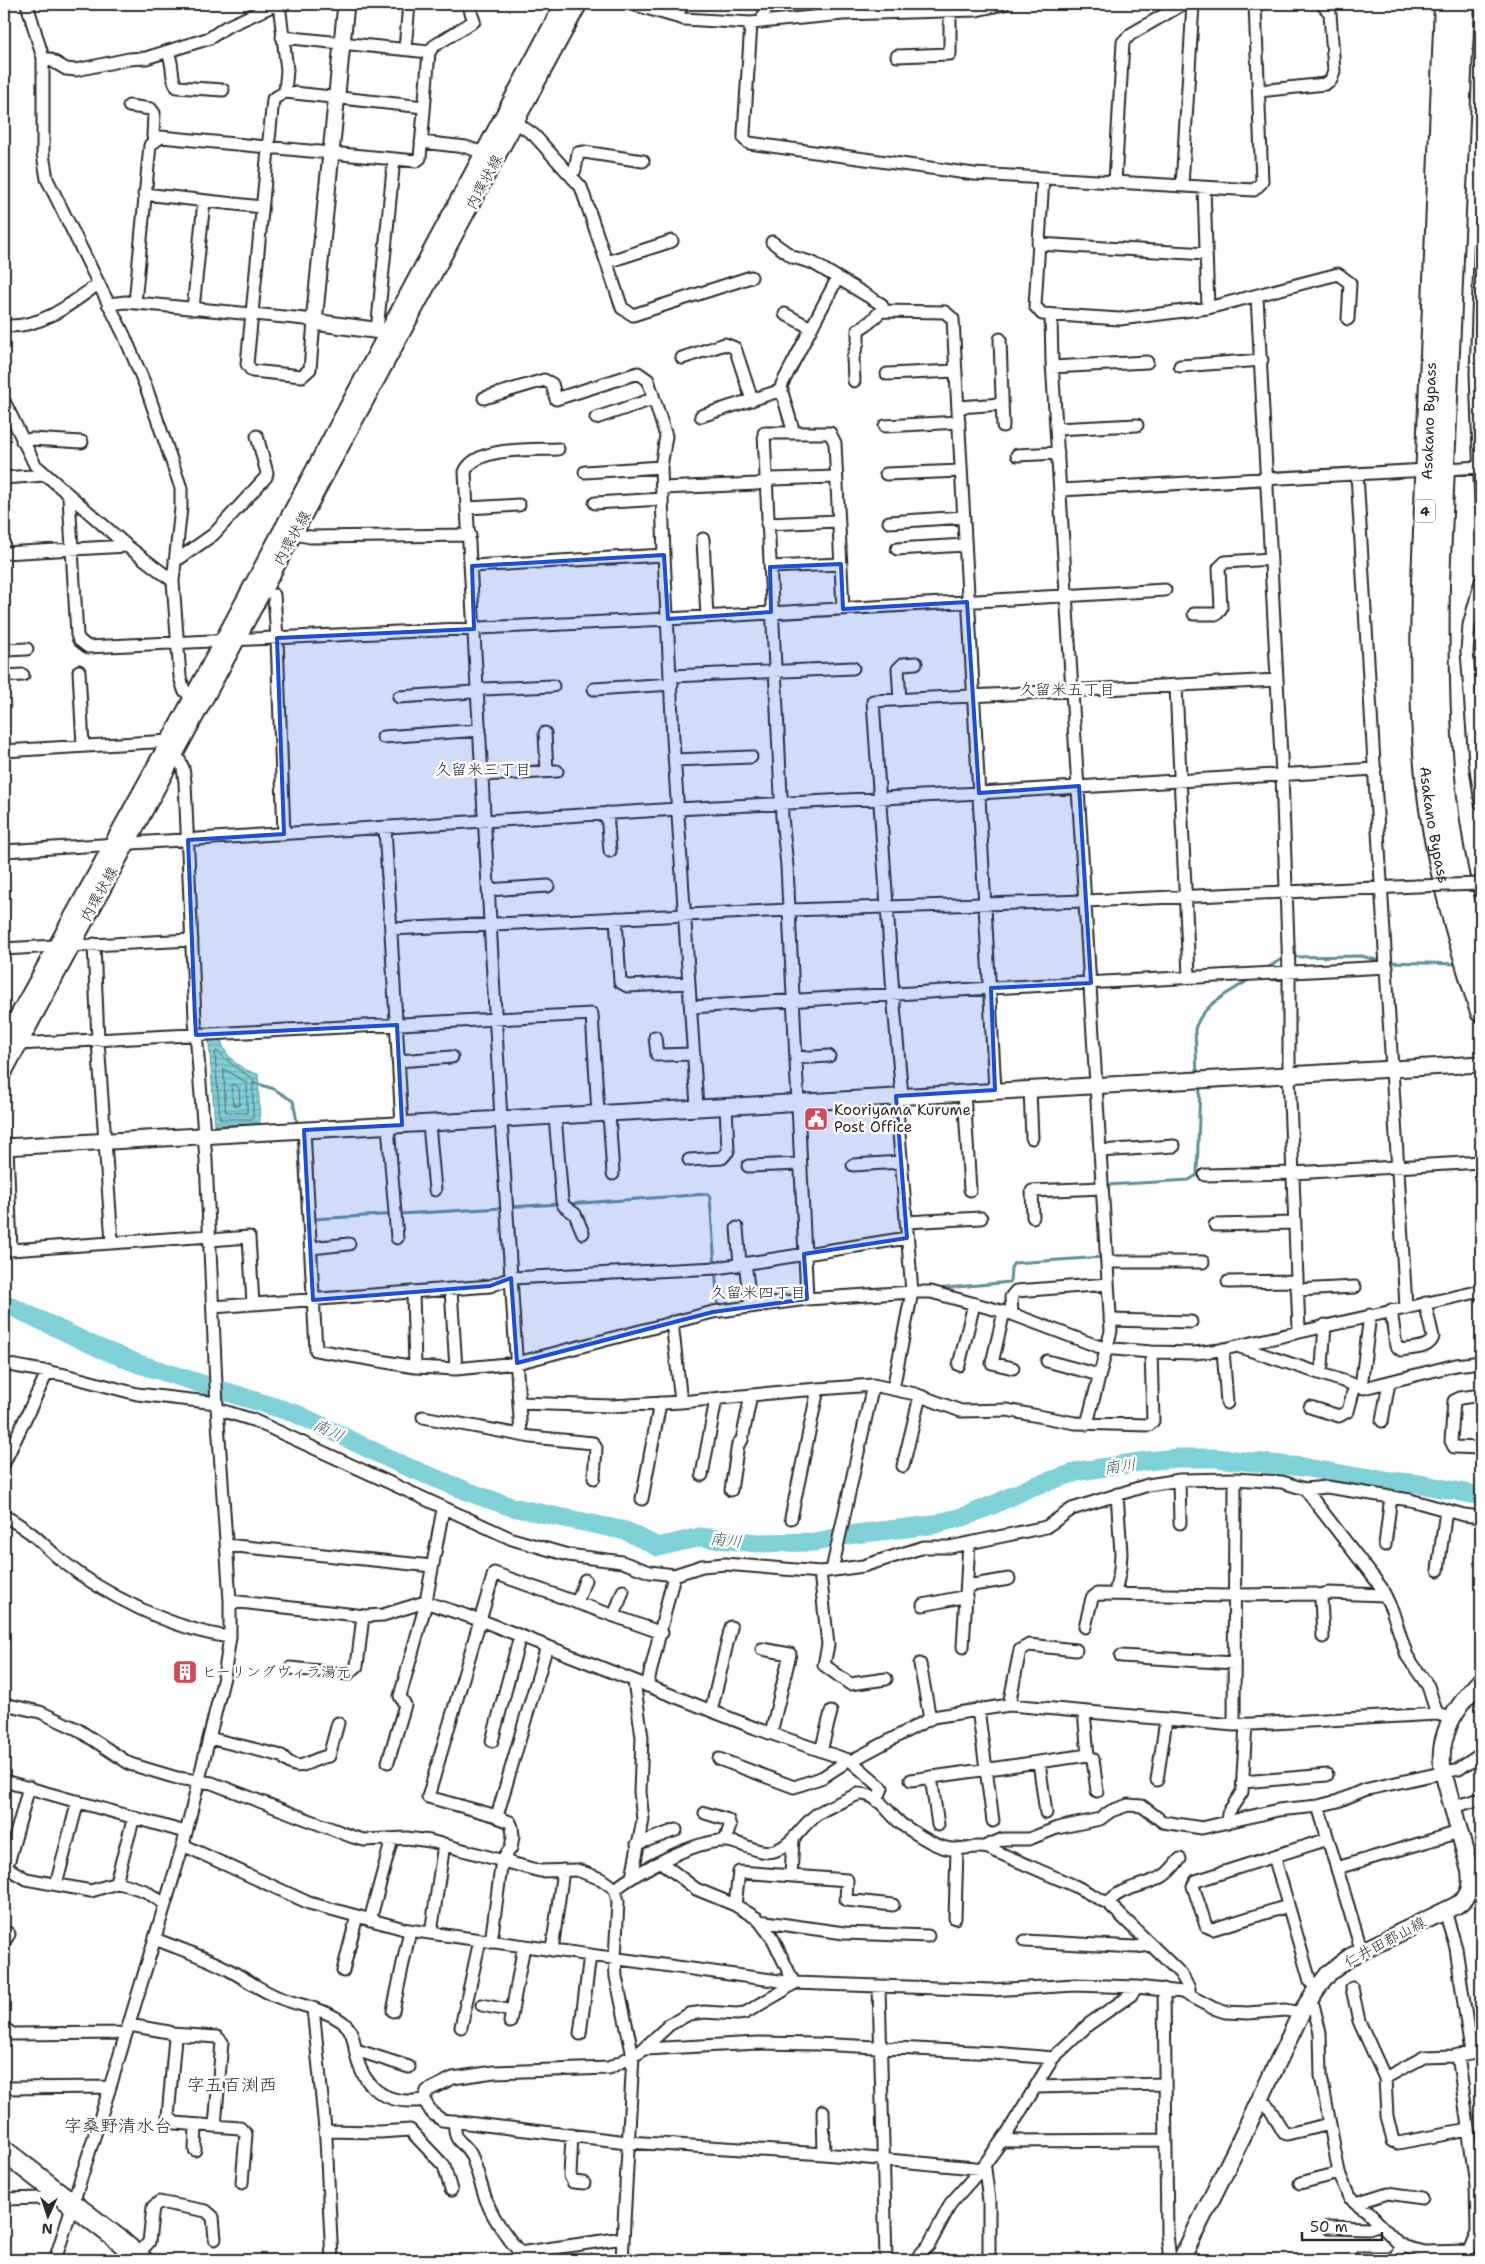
<svg xmlns="http://www.w3.org/2000/svg" width="1485" height="2264" font-family="'Shantell Sans','Klee One',sans-serif">
	<style>
		.water { fill: url(#water-rules); stroke: #5e8f92 }
		.lines { fill: none; stroke-linecap: round; stroke-linejoin: round }
		.shore { stroke: #4d6d70; stroke-width: 1 }
		.stream { stroke: #5e8f92; stroke-width: 3 }
		.river { stroke: #80d1d7; stroke-width: 19 }
		.minor-casing { stroke: #2b2b2b; stroke-width: 15 }
		.tertiary-casing { stroke: #2b2b2b; stroke-width: 19 }
		.secondary-casing { stroke: #2b2b2b; stroke-width: 20 }
		.trunk-casing { stroke: #2b2b2b; stroke-width: 24 }
		.minor { stroke: #fff; stroke-width: 11 }
		.tertiary { stroke: #fff; stroke-width: 15 }
		.secondary { stroke: #fff; stroke-width: 16 }
		.trunk { stroke: #fff; stroke-width: 20 }
		.minor-bridge-casing { stroke: #2b2b2b; stroke-width: 15; stroke-linecap: butt }
		.minor-bridge { stroke: #fff; stroke-width: 11 }
		.marked { fill: #1d4ed8; fill-opacity: 0.2; stroke: #1d4ed8; stroke-width: 4; stroke-linejoin: round }
		.labels { text-anchor: middle; dominant-baseline: central; stroke-width: 5; stroke-linejoin: round; paint-order: stroke }
		.shield { fill: #fff; stroke: #6b6b6b; stroke-width: 1 }
		.shield-label { font-size: 14px; font-weight: bold; fill: #2b2b2b }
		.street-label { font-size: 15px; fill: #2b2b2b; stroke: #fff }
		.poi-label { font-size: 15px; fill: #2b2b2b; stroke: #fff; text-anchor: start }
		.neighbourhood-label { font-size: 16px; fill: #2b2b2b; stroke: #fff }
		.water-label { font-size: 16px; font-style: italic; fill: #445d5f; stroke: #fff }
		.quarter-label { font-size: 18px; fill: #2b2b2b; stroke: #fff }
	</style>
	<defs>
		<pattern id="water-rules" width="6" height="5" patternUnits="userSpaceOnUse" patternTransform="scale(1.25)"><rect width="6" height="5" fill="#80d1d7"/><path d="M0 2.5h6" fill="none" stroke="#69aaaf"/></pattern>
	</defs>
	<rect width="100%" height="100%" fill="#fff"/>
	<filter id="ink" filterUnits="userSpaceOnUse"><feTurbulence type="fractalNoise" baseFrequency=".02" numOctaves="2"/><feDisplacementMap in="SourceGraphic" scale="10" xChannelSelector="R" yChannelSelector="G"/><feConvolveMatrix kernelMatrix="1 2 1 2 8 2 1 2 1" color-interpolation-filters="sRGB"/></filter>
	<g filter="url(#ink)">
		<!-- water -->
		<path class="water" d="M221,1040C224,1056 242,1071 258,1074L260,1124L215,1125L209,1041Z"/>
		<g class="lines">
			<!-- shore -->
			<path class="shore" d="M217,1051L234,1066L253,1079V1119H220L215,1054Z
				M224,1069L247,1083V1113L226,1112Z
				M233,1084L239,1088L240,1104L238,1106L233,1104L231,1086Z"/>
			<!-- stream -->
			<path class="stream" d="M1389,962L1458,964
				M1266,969L1283,958L1292,957L1362,956L1383,962
				M1197,1075L1195,1029C1203,1003 1230,993 1250,979
				M255,1083L274,1089L293,1101L298,1127
				M1107,1188V1185L1189,1180L1197,1175L1200,1084
				M567,1204L708,1194L710,1198L718,1308
				M509,1207L560,1204
				M313,1219L503,1208
				M936,1289L1010,1282L1011,1268L1014,1263L1103,1257"/>
			<!-- river -->
			<path class="river" d="M4,1303L99,1348L139,1364L297,1414L400,1464L477,1495L512,1507L626,1531L658,1547L700,1537L757,1543L815,1542L855,1534L931,1525L966,1516L995,1504L1031,1487L1080,1471L1146,1461L1178,1458H1215L1302,1467L1364,1478L1420,1484L1481,1496"/>
			<defs>
				<path id="minor" d="M27,4L43,58V154L47,179L124,335L146,387L181,488V508L173,581L180,677L184,690L192,698
					M279,4L287,70L285,92
					M632,4L684,19L751,23L843,14L977,10L1004,4
					M676,16L683,4
					M762,21L767,4
					M751,23L744,133V139L749,143L974,174L1254,190L1262,182L1255,4
					M282,37L429,52L434,46L474,21L468,4
					M405,49L409,4
					M167,52C175,63 169,76 177,87L223,90
					M897,56L950,54V10
					M43,58L49,59L66,69L76,70L129,59L146,58L210,38L226,27L277,4
					M1259,91L1325,84L1331,80L1334,71L1330,13L1322,4
					M129,106L151,109L154,113L153,136L155,141
					M510,118L534,135L581,187L622,308L633,315L751,277
					M421,142L466,147L484,153
					M571,174L575,170L578,153L584,152L643,161
					M1043,178L1035,306L1042,314L1120,319L1208,308L1338,274L1350,283L1348,319
					M1115,182L1123,42L1131,34L1183,4
					M1182,186L1193,4
					M1204,188L1208,308
					M144,194L262,207
					M1481,228L1476,374L1481,505
					M772,242L793,257L813,263L881,304L884,310
					M1038,244L1206,254
					M607,262L672,241
					M1257,296L1282,775L1289,972V1074L1299,1330
					M135,303L150,145L161,137L416,161L420,158L429,52
					M108,304L126,302L305,319L314,322L310,369L302,376L252,371L247,364L273,99L285,92L424,107
					M193,309L204,201
					M785,314L811,328
					M1051,315L1052,362L1111,1331L1087,1424
					M4,326C41,328 70,305 98,284
					M377,331L394,159
					M1000,339L1003,426
					M682,358L725,344L735,348L752,400
					M1180,366L1262,360
					M1052,367L1147,362
					M887,374L956,371
					M854,381L853,358L858,342V330L870,322L881,311L945,312L953,319L995,1090
					M484,398L544,380L552,384L556,399L638,373L648,380L666,436L661,467L664,555L673,738L697,1107
					M4,401L35,465L127,546L173,581
					M958,407L1002,404
					M701,416L782,390
					M596,418L653,399
					M885,426L959,422
					M1056,429L1137,425
					M794,433L781,389L782,384L837,279
					M22,441L31,439L82,442
					M1017,455L1058,453
					M585,472L661,467
					M886,474L961,471
					M1357,474L1406,1307
					M4,478L45,475
					M662,488L757,484L772,479L836,477
					M1061,490L1481,467
					M69,497L77,635L79,640L88,647L668,619L1165,590
					M595,503L662,499
					M468,508L519,505
					M889,522L964,517
					M767,524L838,521
					M294,534L310,537L470,535
					M703,539L707,617
					M897,549L965,545
					M4,553L127,546
					M175,560L180,558L214,534L266,477L267,473L257,436
					M472,566L664,555
					M770,567L841,564
					M1481,581L1469,625L1467,651L1475,762L1481,803
					M274,595L277,638L284,834
					M1194,614H1217L1221,608L1219,568L1225,562L1271,559
					M4,650L27,649
					M79,671L83,746
					M4,676L23,675
					M672,676L853,668
					M1176,686L1189,976
					M594,689L672,684
					M399,697L473,692L484,689L553,686
					M900,700L898,669L903,664L916,663
					M545,733L547,771
					M383,737L480,730
					M4,751L169,741
					M675,760L751,757
					M482,775L557,771
					M607,813L610,851
					M385,828L402,1125
					M4,851L678,809L979,793L1375,769
					M488,890L548,886
					M616,918L620,982L627,986L689,983
					M392,929L789,910L1085,901L1417,886
					M94,944L98,1041L112,1242
					M71,946L192,940
					M4,949L55,946
					M691,1007L991,988L1387,967
					M655,1037L657,1055L694,1054
					M18,1044L592,1014L598,1113
					M796,1058L829,1056
					M398,1061L452,1057
					M1030,1089L1032,1138
					M964,1092L970,1190
					M902,1096L893,994L873,701L1277,680
					M609,1113L613,1174
					M555,1116L562,1201L564,1206L575,1214L583,1233
					M429,1124L435,1190
					M388,1126L397,1238
					M304,1130L316,1350L415,1367L456,1369L517,1363L713,1312L807,1299L912,1292H931L1012,1314L1097,1346L1114,1349L1151,1352L1195,1353L1220,1350L1481,1291
					M7,1146L11,1250L210,1236
					M1100,1151L1174,1146
					M689,1160L722,1158L728,1151L726,1105
					M853,1165L901,1162
					M748,1166L800,1164
					M1205,1175L1293,1173L1481,1162
					M1033,1217L1032,1191L1102,1188
					M906,1222L981,1218
					M1215,1225L1295,1223
					M737,1228L740,1264
					M210,1240L249,1237L253,1304
					M311,1248L349,1244
					M1107,1262H1203
					M745,1263L750,1301
					M1228,1282L1297,1281
					M451,1289L456,1369
					M1297,1290L1355,1287
					M413,1292L415,1367
					M807,1299L787,866L782,817L764,433H830L835,443L843,609
					M214,1307L490,1286L511,1278L717,1268L907,1238
					M1391,1310L1396,1346L1401,1350C1411,1348 1430,1349 1433,1337L1425,1303
					M1004,1312L992,1363L1013,1368
					M1012,1314L1011,1297L1016,1291L1108,1284
					M1110,1320L1191,1322
					M672,1322L681,1402
					M1237,1346L1364,1388L1456,1365L1481,1362
					M1223,1349L1227,1403
					M1047,1361L1099,1375
					M4,1364L65,1375L137,1394L217,1403
					M959,1365L974,1304
					M1322,1366L1325,1325
					M1362,1379L1370,1315
					M893,1389L912,1292L896,1097
					M1481,1395L1460,1398L1454,1401L1451,1441L1454,1447L1481,1448
					M519,1403L611,1406L681,1402L792,1391L873,1385L915,1394L961,1411L1007,1410L1075,1423L1149,1425L1153,1421L1151,1352
					M1310,1407L1339,1416L1348,1411L1355,1385
					M217,1409L253,1420L512,1539L568,1555L622,1562L650,1572L674,1575L702,1566L725,1564L820,1572L863,1566L924,1547H950L1046,1527L1072,1509L1148,1485L1180,1480L1235,1479L1282,1482L1305,1489L1327,1487L1410,1500L1464,1515L1481,1517
					M423,1417L531,1437L593,1443L596,1448L594,1478
					M1382,1421L1389,1383
					M521,1435L501,1119L465,472C475,446 534,450 558,449
					M4,1463L48,1371
					M903,1466L920,1396
					M702,1475L716,1399
					M1179,1480L1180,1523
					M1305,1489L1381,1587L1392,1610L1407,1656L1428,1686L1437,1714
					M731,1490L738,1444L742,1440L751,1395
					M642,1499L660,1403
					M4,1515C13,1521 23,1527 32,1534C42,1542 51,1552 61,1560C104,1595 174,1630 230,1637
					M791,1518L818,1389
					M226,1545L432,1566
					M1385,1545L1391,1496
					M832,1570L873,1385
					M1438,1570L1446,1510
					M820,1572L828,1645L824,1665L850,1684L886,1679
					M967,1586L1009,1579
					M1115,1594L1120,1569L1121,1553L1117,1494
					M1320,1595L1328,1593L1385,1595
					M230,1601L365,1616L383,1615L425,1602L480,1620L755,1728L851,1761L882,1788L877,1801
					M577,1603L585,1580
					M923,1605L967,1596
					M614,1616L623,1591
					M1085,1627L1092,1598L1097,1594L1231,1596L1235,1595L1316,1594L1321,1598L1323,1637
					M547,1646L497,1816L428,1797L494,1573L662,1633
					M963,1647L969,1543
					M762,1649L790,1654L771,1733
					M1121,1656L1234,1663
					M920,1664L930,1719
					M290,1668L348,1674L357,1666L363,1616
					M647,1686L674,1575
					M4,1704L40,1712L77,1729L130,1764L177,1778L212,1783L353,1837L364,1840L407,1838L430,1841L540,1871L577,1870L601,1879L615,1889L618,1901L615,1959L616,1977L633,2056L622,2260
					M1009,1705L1020,1650L1029,1645L1076,1650
					M978,1709L993,1821
					M711,1711L731,1627
					M1084,1712L1088,1755L1093,1759L1097,1791
					M1234,1725L1235,1479
					M209,1738L282,1756C300,1777 309,1758 329,1756L338,1723
					M492,1741L520,1636
					M821,1751L831,1712
					M719,1759L794,1787L823,1777L843,1764L846,1759
					M851,1761L933,1717L1009,1705L1234,1725L1437,1714L1451,1718
					M388,1762L405,1705L400,1696L425,1607L443,1509
					M1039,1762L1046,1813
					M931,1777L938,1825
					M911,1780L1088,1755
					M1157,1780L1166,1720
					M4,1781L185,1832
					M1243,1782L1327,1775
					M1318,1806L1362,1952
					M1452,1807L1481,1799
					M705,1813L728,1820L730,1826L725,1841
					M1227,1823L1228,1813L1242,1792L1246,1724
					M637,1844L676,1830
					M183,1845L309,1903L408,1930L794,1983L992,1990L1075,1985L1137,1987L1182,1992L1213,2008L1225,2012L1248,2013L1286,2010L1301,2013
					M984,1847L1003,1839H1029L1057,1828L1100,1819L1111,1811L1128,1805L1142,1806L1163,1822L1202,1828L1278,1810L1318,1806L1338,1801L1364,1790L1459,1769L1481,1754
					M1274,1856L1310,1981L1316,1990
					M9,1860L29,1787
					M4,1866L26,1879L91,1891L117,1883L127,1885L145,1891L165,1904
					M1337,1868L1459,1832
					M791,1876L793,1839
					M58,1877L78,1801
					M632,1877L643,1820L640,1792L642,1737L634,1681
					M117,1878L134,1817
					M615,1889C639,1871 695,1840 725,1841C742,1841 760,1857 777,1850C794,1843 802,1825 817,1814C829,1806 844,1801 858,1794C879,1792 889,1816 904,1826C917,1834 938,1849 953,1849C966,1849 976,1845 988,1848L1075,1886L1109,1904L1180,1973L1189,1988V1995
					M1108,1903C1121,1886 1145,1887 1163,1876C1170,1872 1175,1864 1180,1859
					M735,1905L739,1872L847,1880L846,1900L893,1905
					M1288,1906L1213,1929L1206,1926L1193,1886L1196,1881L1328,1839
					M1445,1911L1456,1948L1471,2052
					M955,1918L957,1849
					M370,1920L392,1839
					M759,1921L844,1933L928,1936
					M4,1931L9,1934L4,1942
					M431,1933L444,1844
					M155,1939C179,1949 206,1957 229,1970C246,1979 257,1988 275,1996C298,2006 326,2008 345,2024C355,2033 354,2047 357,2059C367,2093 392,2105 424,2100L427,2091L453,2078L494,2072L609,2068L640,2052L669,2025L689,2014L704,2012L737,2014L745,2013L783,1991L794,1983L773,1939L758,1919L735,1905L696,1889L662,1863
					M1025,1941L1135,1947L1151,1945
					M491,1942L502,1860L511,1848L513,1836L512,1827L510,1822L499,1818L497,1816
					M552,1950L563,1870
					M343,1971L357,1916
					M879,1987L886,2260
					M1352,1988L1359,2021L1385,2078L1387,2116L1393,2141L1398,2143L1468,2130
					M1164,1989L1167,2234L1170,2260
					M1308,2002L1314,2008L1320,2033L1321,2076L1339,2173L1349,2197L1368,2212L1398,2243L1405,2247L1425,2252L1469,2251
					M482,2005L512,2011
					M313,2008L326,2139L332,2260
					M393,2011L410,1930
					M510,2022L524,1946
					M129,2025L169,2032L175,2038L168,2116L175,2123L240,2128L246,2134L242,2183
					M461,2027L480,1940
					M4,2028L12,2034L126,2033
					M172,2034L217,2037L222,2042L215,2126
					M580,2034L590,1955
					M645,2049L758,2043L817,2044L994,2053L1053,2058
					M356,2050L409,2067
					M1458,2055L1476,2185L1477,2232L1469,2251V2260
					M1385,2078L1424,2057L1454,2056L1481,2051
					M1036,2087L1164,2084
					M4,2088L110,2087
					M1260,2099L1268,2106L1284,2133L1287,2134L1330,2124
					M424,2100L432,2113L442,2120L627,2142L824,2154L985,2169L989,2201V2260
					M823,2111L824,2154
					M455,2121C453,2147 465,2139 472,2157C478,2172 481,2187 487,2202C495,2223 512,2243 526,2260
					M325,2131L380,2132L410,2130L444,2166L451,2190
					M572,2135L570,2176L573,2182L584,2183
					M1002,2141L1165,2140
					M195,2150L196,2125
					M1300,2183L1339,2173
					M4,2199L44,2198L56,2191
					M1356,2203L1388,2193L1422,2198
					M1328,2227L1369,2228L1380,2224
					M519,2253L623,2238
					M137,2255L149,2242L153,2207L159,2202L206,2211L213,2217L215,2239
					M1360,2258H1395L1401,2245
					M55,2260L110,2087L183,1845L224,1677L230,1637V1601L217,1407L206,1160L195,1019L185,782L183,768L176,753
					M915,2260L929,2245L951,2203L982,2168L1008,2132L1053,2058L1089,2024L1131,1995L1137,1987"/>
				<path id="tertiary" d="M346,4L314,322L388,332
					M4,1041L169,741L563,4
					M4,1072L579,4
					M4,1147L1481,1064"/>
				<path id="secondary" d="M1181,2260L1247,2127L1301,2013L1316,1990L1329,1973L1350,1957L1457,1905C1470,1896 1472,1886 1470,1871L1443,1772C1436,1734 1457,1706 1481,1680"/>
				<g id="trunk">
					<path id="s1" d="M1445,4L1422,581C1421,657 1419,734 1430,809C1440,879 1460,945 1481,1012"/>
					<path d="M1464,4L1439,582C1437,708 1439,838 1481,958"/>
					<path d="M4,2151L119,2240L142,2260"/>
				</g>
			</defs>
			<!-- minor casing -->
			<use href="#minor" class="minor-casing"/>
			<!-- tertiary casing -->
			<use href="#tertiary" class="tertiary-casing"/>
			<!-- secondary casing -->
			<use href="#secondary" class="secondary-casing"/>
			<!-- trunk casing -->
			<use href="#trunk" class="trunk-casing"/>
			<!-- minor -->
			<use href="#minor" class="minor"/>
			<!-- tertiary -->
			<use href="#tertiary" class="tertiary"/>
			<!-- secondary -->
			<use href="#secondary" class="secondary"/>
			<!-- trunk -->
			<use href="#trunk" class="trunk"/>
			<defs>
				<path id="minor-bridge" d="M1417,886L1481,884"/>
			</defs>
			<!-- minor-bridge casing -->
			<use href="#minor-bridge" class="minor-bridge-casing"/>
			<!-- minor-bridge -->
			<use href="#minor-bridge" class="minor-bridge"/>
		</g>
	</g>
	<!-- marked area -->
	<path class="marked" d="M664,555L668,619L771,612L770,567L841,564L843,609L967,602L979,793L1079,786L1091,983L991,988L995,1090L896,1096L907,1238L804,1254L807,1299L713,1312L517,1363L511,1278L490,1286L313,1300L304,1130L402,1125L397,1025L196,1035L195,1019L188,840L284,834L277,638L474,629L472,566Z"/>
	<!-- icons -->
	<defs>
		<symbol id="civic-square" viewBox="-11 -11 22 22"><rect x="-9" y="-9" width="18" height="18" rx="4" fill="#d1495b" stroke="#fff"/><path d="M-.6-6.5H3V-4.5H.6V-3L4-1V1h2V6H-6V1h2V-1L-.6-3ZM-1.2 2.5V6h2.4V2.5Z" fill="#fff"/></symbol>
		<symbol id="building-square" viewBox="-11 -11 22 22"><rect x="-9" y="-9" width="18" height="18" rx="4" fill="#d1495b" stroke="#fff"/><path d="M-4-6H4V6H1V3H-1V6H-4ZM-2.5-4.3h1.7v1.8h-1.7ZM.8-4.3h1.7v1.8H.8ZM-2.5-1h1.7V.8h-1.7ZM.8-1h1.7V.8H.8Z" fill="#fff"/></symbol>
	</defs>
	<g fill-rule="evenodd">
		<use href="#civic-square" x="802" y="1105" width="28" height="28"/>
		<use href="#building-square" x="171" y="1658" width="28" height="28"/>
	</g>
	<g class="labels">
		<!-- shield labels -->
		<rect class="shield" x="1415" y="499.5" width="20" height="23" rx="4"/>
		<g class="shield-label">
			<text x="1425" y="511">4</text>
		</g>
		<!-- street labels -->
		<g class="street-label">
			<text transform="translate(484 182) rotate(-62)">内環状線</text>
			<text transform="translate(1429 421) rotate(-88)">Asakano Bypass</text>
			<text transform="translate(292 538) rotate(-61)">内環状線</text>
			<text stroke="none"><textPath href="#s1" startOffset="822">Asakano Bypass</textPath></text>
			<text transform="translate(99 894) rotate(-61)">内環状線</text>
			<text transform="translate(1385 1942) rotate(-28)">仁井田郡山線</text>
		</g>
		<!-- poi labels -->
		<g class="poi-label">
			<text x="834" y="1110">Kooriyama Kurume<tspan x="834" dy="17">Post Office</tspan></text>
			<text x="202" y="1672">ヒーリングヴィラ湯元</text>
		</g>
		<!-- neighbourhood labels -->
		<g class="neighbourhood-label">
			<text x="1067" y="689">久留米五丁目</text>
			<text x="483" y="769">久留米三丁目</text>
			<text x="758" y="1292">久留米四丁目</text>
		</g>
		<!-- water labels -->
		<g class="water-label">
			<text transform="translate(329 1430) rotate(26)">南川</text>
			<text transform="translate(1120 1466) rotate(-7)">南川</text>
			<text transform="translate(726 1540) rotate(6)">南川</text>
		</g>
		<!-- quarter labels -->
		<g class="quarter-label">
			<text x="232" y="2085">字五百渕西</text>
			<text x="118" y="2126">字桑野清水台</text>
		</g>
	</g>
	<!-- margin -->
	<rect width="1485" height="2264" fill="none" stroke="#fff" stroke-width="20"/>
	<rect x="10" y="10" width="1465" height="2244" fill="none" stroke="#2b2b2b" stroke-width="2" filter="url(#ink)"/>
	<!-- north arrow -->
	<g transform="translate(48 2216) rotate(183)" stroke="#ffffff" stroke-width="4" paint-order="stroke">
	<path d="M0-4L9 19L0 12L-9 19Z" fill="#2b2b2b"/>
	<text y="-8" font-size="14" font-weight="bold" text-anchor="middle" fill="#2b2b2b">N</text>
	</g>
	<!-- scale -->
	<path d="M1302 2232v8h80v-8" fill="none" stroke="#2b2b2b" stroke-width="2.5"/>
	<text x="1310" y="2232" font-size="15" fill="#2b2b2b" stroke="#ffffff" stroke-width="4" paint-order="stroke">50 m</text>
</svg>
